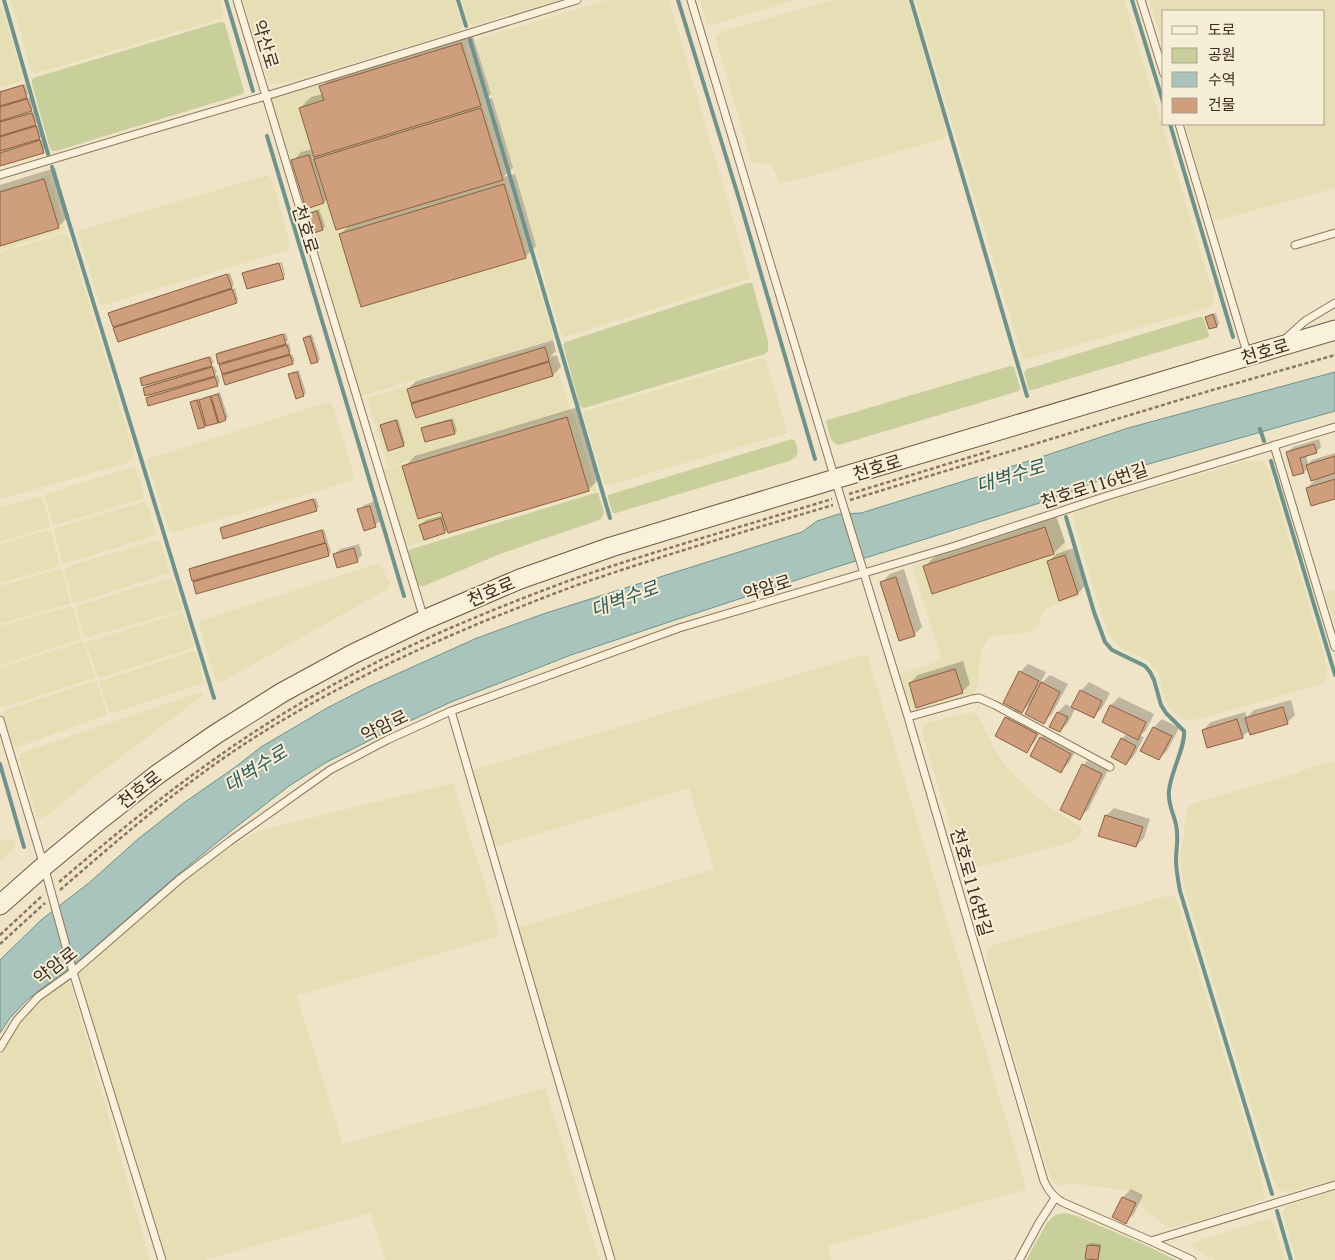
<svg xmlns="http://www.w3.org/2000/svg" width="1335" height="1260" font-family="'PT Serif','Noto Sans KR',serif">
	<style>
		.farmland { fill: #e6deb5 }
		.green { fill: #c9cf9b }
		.water { fill: #a9c4bc; stroke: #6f938a }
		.shadow { fill: #0003 }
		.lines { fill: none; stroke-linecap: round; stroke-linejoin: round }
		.stream { stroke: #6f938a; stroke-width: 4 }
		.building { fill: #cf9f7d; stroke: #8d5f41 }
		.lane-casing { stroke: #8d765c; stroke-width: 9 }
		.secondary-casing { stroke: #6f573f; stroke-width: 21 }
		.path { stroke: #8d765c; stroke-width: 2.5; stroke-dasharray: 4 2.5; stroke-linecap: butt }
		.lane { stroke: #faf1dc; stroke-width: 7 }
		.secondary { stroke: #faf1dc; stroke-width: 19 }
		.labels { text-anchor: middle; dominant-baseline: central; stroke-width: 4; stroke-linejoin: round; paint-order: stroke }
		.street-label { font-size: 18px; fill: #3d2e20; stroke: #f7eed8 }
		.water-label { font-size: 19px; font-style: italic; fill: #2f5d5a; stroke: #f7eed8 }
	</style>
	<rect width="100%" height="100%" fill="#f0e4c8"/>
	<!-- farmland -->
	<path class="farmland" d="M11,0H220L224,15L222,18L217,20L37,73H33L31,70Z
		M243,0H455L462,25L461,28L459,31L292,81L276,84H272L268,81Z
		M462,0H560L474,25L470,24L468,22Z
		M607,0H669L750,277L748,279L565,337L561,334L559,328L476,42L478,39Z
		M700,0H796L711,25L708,24L706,22Z
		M832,0H908L947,135L943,139L796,180L781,183L778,179L773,168L770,164L754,163L751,161L716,40V37L721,32Z
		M915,0H1124L1214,296V301L1212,305L1209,307L1197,311L1027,359H1023Z
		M1149,0H1335V188L1215,221L1211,214L1185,124H1324V11H1164V49Z
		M0,5L4,14L22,76V79L18,82L0,88Z
		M463,41L554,339L361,396L271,99Z
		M49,175L65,230L0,250V190Z
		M268,175L272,180L288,235L290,248L288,250L110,303L103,305L100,304L78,234L79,231L81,230Z
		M62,234H66L69,237L134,453L133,457L132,460L127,463L0,499V252Z
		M550,343L571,412L388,467L367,398Z
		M763,358L766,360L786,428V432L784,434L609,485H605L584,417V412Z
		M329,402H331L332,404L350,461L354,476L352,480L331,487L173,533L169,531L147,462L148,459Z
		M573,413L597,490L407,547L383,470Z
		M1254,461H1261L1266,465L1269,472L1324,655L1327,671L1326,679L1322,684L1203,718L1192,720L1182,719L1174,713L1168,706L1164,697L1159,675L1153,666L1146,659L1123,649L1109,635L1097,600L1073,518L1075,513L1088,507L1244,462Z
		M133,467L136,469L137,472L144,494V498L56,525H53L45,497L46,494Z
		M42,496L50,524V527L0,542V507Z
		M144,502L149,508L156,532L155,536L63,564L55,536L54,530L55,528Z
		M1058,518L1082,593L1079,597L1054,605L1046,609L1042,613L1037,628L1034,630L1029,632L993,636L989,638L982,649L980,659L978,685L976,690L973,693L911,712L899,674L942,660L912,566Z
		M48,530L51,531L60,566L0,583V544Z
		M156,540L161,543L170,573L76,603L73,602L64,570L66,567Z
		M376,564H378L382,567L390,584L388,589L223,681L219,682L216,681L199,625L200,621Z
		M59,569L62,570L63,573L70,601L69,604L0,624V586Z
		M172,577L181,604L182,610L180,611L85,638L77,613L76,606Z
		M1335,590V626L1325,593Z
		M71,606L74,610L81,639L0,665V626Z
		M182,613L185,618L193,643V648L100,678L98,677L86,644V642Z
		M81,642L84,643L95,676V678L4,707H1L0,703V668Z
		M193,651L196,653L198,657L201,668L203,681L200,684L113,713L109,712L99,683L100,681Z
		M867,654L1027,1189L828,1246L831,1260H616L517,928L714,869L689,788L494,847L470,771Z
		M94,681L96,682L98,687L106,710L107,715L15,748L13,747L3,715V711Z
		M201,692L203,693L201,697L93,778L54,810L44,817L41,818L37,817L19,758L21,753Z
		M973,712L978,716L995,750L1005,765L1036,797L1057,812L1079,826L1082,828V833L1079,837L1071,842L980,867L971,866L964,863L959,855L924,739L923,728L926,723L936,720Z
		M1335,761V1180L1289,1192L1281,1191L1276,1185L1273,1178L1185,889L1180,858L1182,845L1187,811L1190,805L1201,801L1294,774L1318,765Z
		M453,783L497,923L498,936L297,996L343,1144L545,1088L600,1260H386L370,1213L205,1260H167L75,975L144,913L207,861L258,831Z
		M8,839L14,840L16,843L14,847L0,862V841Z
		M1170,895L1176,898L1257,1161L1265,1195V1198L1262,1200L1255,1203L1205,1219L1169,1228L1166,1227L1157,1218L1149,1215L1131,1191L1078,1184L1059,1185L1055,1184L1053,1181L1046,1164L988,970L986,953L989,948L996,944Z
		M69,979L150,1260H0V1053L26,1012Z
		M1335,1190V1260H1296L1284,1218L1283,1211L1285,1207L1309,1198Z
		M1267,1219L1271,1220L1273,1222L1285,1260H1215L1193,1248L1192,1245L1193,1243L1200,1240Z"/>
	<!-- green -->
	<path class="green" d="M220,22H223L225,24L244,91L243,94L56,151H52L50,149L32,84V80L33,78Z
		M748,283H752L753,286L768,341V351L765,354L594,405L584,408L580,406L563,345L565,342Z
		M1199,317H1202L1204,319L1209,335V337L1032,390H1029L1024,373L1027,369Z
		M1010,366L1014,367L1020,388L1019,391L839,445L835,444L830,437L826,422L827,420L831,419Z
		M792,439L795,441L798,451L796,457L789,461L616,513H613L612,511L608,498V495Z
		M595,493H598L599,496C601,504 608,515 599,520L500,554L424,586H421L417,584L408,550Z
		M1065,1213L1077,1216L1145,1245L1176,1260H1026L1047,1223L1055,1215Z"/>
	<!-- water -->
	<path class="water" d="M1335,372V411L1124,471L1049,500L827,570L666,623L571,655L451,702L386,732L325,763L289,786L231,831L174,878L80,960L28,999L10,1018L0,1033V960L41,920L90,882L138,839L185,802L234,768L261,747L327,708L368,687L477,638L543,614L802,532L817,521L839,514L861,513L1035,459L1128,428Z"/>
	<!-- shadow -->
	<path class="shadow" d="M472,33L491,94L484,100L492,98L513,168L503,177L515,174L536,246L525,257L340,234L350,225L328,198L324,202L293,161L301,152L313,149L300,108L311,97L323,94L321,87L332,76Z
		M25,84L28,94L24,99L30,97L33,108L28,113L34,111L37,122L33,126L38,125L42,136L37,141L42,139L45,149L43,151L0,165V91Z
		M55,168L69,216L58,227L0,245V185Z
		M319,209L325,226L323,229L309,214L311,212Z
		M280,262H282L285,275L284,276Z
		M278,263L282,278L244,274L246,271Z
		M230,273L234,285L229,290L235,288L238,300L236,302L118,340L110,313L112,311Z
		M1216,313L1219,324L1217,326L1207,317L1209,315Z
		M286,333L288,340L283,345L289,343L291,351L287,355L292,354L295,361L292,363L226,383L220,365L225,361L217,355L219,352Z
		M312,334L320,359L318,361L304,339L306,336Z
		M553,340L556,351L550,357L557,355L561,367L553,375L413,405L418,399L408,389L416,381Z
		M211,356L214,362L209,367L214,366L217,372L212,377L218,375L220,382L217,385L147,398L152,393L144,388L149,383L141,378L143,376Z
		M299,370L306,393L303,395L290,374L292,372Z
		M220,392L228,417L226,419H219L217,422L207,423L205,426L199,427L191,402L194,400L199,398L200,400L202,398L212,395V396L215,394Z
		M578,407L600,478L589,489L449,531L448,529L445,532L420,525L426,520L444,515L404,467L415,456Z
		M453,418L457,431L455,433L422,428L425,426Z
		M398,419L405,443L403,445L382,425L384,423Z
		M1319,439L1321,447L1316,452L1306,455L1308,464L1312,460L1335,453V498L1307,488L1318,477L1308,468L1304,472L1294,475L1288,452L1293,447Z
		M316,498L319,507L316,510L221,528L223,526Z
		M375,501L381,520L375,525L359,510L364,505Z
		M1056,516L1065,542L1054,553L933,592L924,567L935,556Z
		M324,529L331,552L329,554L197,593L190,569L192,567Z
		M359,544L362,555L357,561L335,554L340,549Z
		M1074,548L1086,585L1078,593L1048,562L1056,554Z
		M904,569L922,627L914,635L882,582L890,574Z
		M963,661L970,684L962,692L910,683L918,675Z
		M1028,664L1046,672L1040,684L1050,675L1068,684L1052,714L1044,722L1032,702L1022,711L1020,710L1019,712L1044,726L1034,743L1026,751L996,735L1006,718L1016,708L1020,672Z
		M1089,682L1110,693L1102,708L1094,716L1076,707L1068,723L1060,731L1058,712L1066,704L1072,708L1081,691Z
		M1119,697L1154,714L1146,730L1140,736L1144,737L1134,756L1126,764L1122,739L1127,733L1111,705Z
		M1291,700L1295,715L1287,723L1250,730L1242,737L1203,730L1211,722L1245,712L1247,717L1254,710Z
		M1162,719L1179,728L1167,751L1159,759L1154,727Z
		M1049,730L1078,746L1069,763L1061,771L1041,738Z
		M1091,757L1110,766L1088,810L1079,818L1083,765Z
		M1114,808L1150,819L1144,838L1136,846L1106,816Z
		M1131,1189L1143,1195L1134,1214L1126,1222L1114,1217L1123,1197Z
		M1090,1243L1101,1244L1099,1257L1097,1259L1088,1245Z"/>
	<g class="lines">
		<!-- stream -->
		<path class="stream" d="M4,0L48,154
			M226,0L253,91
			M458,0L466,26
			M678,0L740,202L815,459
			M911,0L1027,396
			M1132,0L1164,105
			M470,40L610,518
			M1170,124L1233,337
			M267,136L404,596
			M52,167L214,698
			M1260,429L1264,441
			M1271,461L1335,675
			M1066,517L1094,612L1105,642L1112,650L1145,666L1150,672L1154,680L1161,705L1166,713L1184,731C1186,745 1170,774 1169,791C1167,806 1177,818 1177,833C1178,842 1176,851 1176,860C1176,870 1178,880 1180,891L1272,1194
			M0,764L24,847
			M1277,1211L1291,1260"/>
	</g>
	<!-- building -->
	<path class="building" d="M461,43L481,106L314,157L299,108L324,100L319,86Z
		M23,85L27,98L0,106V92Z
		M27,99L32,111L0,121V107Z
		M481,108L503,180L336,230L314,159Z
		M32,113L36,125L0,136V122Z
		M36,126L40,139L0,151V137Z
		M40,140L44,153L0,166V153Z
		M309,155L324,203L306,209L291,160Z
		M44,179L59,228L0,246V192Z
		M504,184L526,258L361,307L339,234Z
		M317,211L323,230L314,233L308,214Z
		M279,263L284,279L247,289L242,273Z
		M227,274L232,288L113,327L108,313Z
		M232,289L237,303L118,342L113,328Z
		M1213,314L1217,327L1209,329L1205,317Z
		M283,334L286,344L218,364L216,354Z
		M310,336L318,362L311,364L303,338Z
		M287,345L290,354L222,374L219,365Z
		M545,347L549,361L411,403L407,389Z
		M290,355L293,364L225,385L222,375Z
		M209,357L212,366L142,386L140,378Z
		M549,362L553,376L416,418L411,404Z
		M212,367L215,376L145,396L143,388Z
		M297,372L304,396L296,399L288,374Z
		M215,377L218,386L148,406L146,398Z
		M218,394L226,420L219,423L211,396Z
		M210,396L218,423L206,426L199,400Z
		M197,400L205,427L198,429L190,402Z
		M567,417L589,491L448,533L441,512L418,519L402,466Z
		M396,420L404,446L388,451L380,425Z
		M451,420L455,434L425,442L421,428Z
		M1314,444L1317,453L1300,458L1304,473L1293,476L1286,452Z
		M1335,456V473L1311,481L1306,465Z
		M1335,479V499L1311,506L1306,488Z
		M313,499L317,511L223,539L220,528Z
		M370,506L376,527L364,531L357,509Z
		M441,518L445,533L424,540L419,525Z
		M1045,527L1054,554L932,594L923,566Z
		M322,530L325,543L192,581L189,569Z
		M326,543L329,556L196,594L193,582Z
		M354,548L358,562L337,568L333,554Z
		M1065,555L1078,594L1059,601L1047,561Z
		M896,577L915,636L899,641L880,582Z
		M955,669L963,693L916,708L909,683Z
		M1019,671L1039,681L1022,713L1003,703Z
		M1041,682L1060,692L1044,724L1025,714Z
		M1080,690L1102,701L1094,718L1071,707Z
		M1110,705L1146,722L1138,740L1102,722Z
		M1283,707L1288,724L1250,735L1245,718Z
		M1057,712L1068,717L1060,732L1049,727Z
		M1005,717L1037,734L1027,753L995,736Z
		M1237,719L1243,738L1207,748L1202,730Z
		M1153,727L1172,736L1159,760L1140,751Z
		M1040,737L1071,754L1061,773L1030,756Z
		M1121,738L1136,746L1126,765L1111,757Z
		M1082,764L1102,774L1080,820L1060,810Z
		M1105,815L1143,827L1136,847L1098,836Z
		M1122,1197L1136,1203L1126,1224L1112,1217Z
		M1087,1245L1100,1246L1098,1260L1085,1259Z"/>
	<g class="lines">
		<defs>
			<path id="lane" d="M237,0L424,619
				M691,0L835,479L908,717L1044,1181C1048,1190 1053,1197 1062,1202L1151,1241L1192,1260
				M1141,0L1164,74
				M1179,124L1248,356
				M0,175L150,130L266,96L577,0
				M1295,245L1335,233
				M1285,339L1305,321L1335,303
				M1274,445L1335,647
				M451,711L611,1260
				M908,717L972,699L979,698L995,705L1110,767
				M0,720L44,866L73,972L162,1260
				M0,1048L17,1020L38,997L73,972L180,879L230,841L330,770L387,740L451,711L679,628L955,546L1107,496L1335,427
				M1151,1241L1335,1185
				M1019,1260L1039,1223L1055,1198"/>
			<path id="secondary" d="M0,905L44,866L97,822L158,774L216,734L283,692L353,654L424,620L520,579L611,547L835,479L1335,330"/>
		</defs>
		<!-- lane casing -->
		<use href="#lane" class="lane-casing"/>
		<!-- secondary casing -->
		<use href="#secondary" class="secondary-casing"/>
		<!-- path -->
		<path class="path" d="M849,494L990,451
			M850,500L1209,391L1335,355
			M59,882C135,817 214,754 301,703C386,653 477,615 568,581C604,568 640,557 676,546C728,530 780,515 832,499
			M60,890C120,838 180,786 246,743C323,693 407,653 492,618C523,606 554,593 586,582C667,554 750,530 833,505
			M0,935L43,895
			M0,944L45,903"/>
		<!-- lane -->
		<use href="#lane" class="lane"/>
		<!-- secondary -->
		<use href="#secondary" class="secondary"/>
	</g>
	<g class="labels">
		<!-- street labels -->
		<g class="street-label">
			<text transform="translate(266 44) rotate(73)">약산로</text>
			<text transform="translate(306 229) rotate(73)">천호로</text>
			<text transform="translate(1265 351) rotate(-17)">천호로</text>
			<text transform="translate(877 467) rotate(-17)">천호로</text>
			<text transform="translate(1094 485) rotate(-18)">천호로116번길</text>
			<text transform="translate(767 587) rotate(-17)">약암로</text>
			<text transform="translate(491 591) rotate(-23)">천호로</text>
			<text transform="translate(384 725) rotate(-26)">약암로</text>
			<text transform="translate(139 789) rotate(-38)">천호로</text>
			<text transform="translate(972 882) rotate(74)">천호로116번길</text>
			<text transform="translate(55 965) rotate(-38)">약암로</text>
		</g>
		<!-- water labels -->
		<g class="water-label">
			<text transform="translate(1010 475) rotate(-17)">대벽수로</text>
			<text transform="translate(624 598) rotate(-20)">대벽수로</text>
			<text transform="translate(255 768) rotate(-32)">대벽수로</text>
		</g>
	</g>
	<!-- legend -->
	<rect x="1162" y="10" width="162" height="115" fill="#f7eed8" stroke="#ada18e"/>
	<rect x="1172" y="26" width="25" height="8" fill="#faf1dc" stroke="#ada18e"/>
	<text x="1208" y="35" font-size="15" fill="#3d2e20">도로</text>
	<rect x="1172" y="48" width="25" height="15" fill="#c9cf9b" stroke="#ada18e"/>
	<text x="1208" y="60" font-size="15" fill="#3d2e20">공원</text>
	<rect x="1172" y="72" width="25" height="15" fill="#a9c4bc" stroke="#ada18e"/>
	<text x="1208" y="85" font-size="15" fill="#3d2e20">수역</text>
	<rect x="1172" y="98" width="25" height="15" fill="#cf9f7d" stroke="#ada18e"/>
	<text x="1208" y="110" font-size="15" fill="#3d2e20">건물</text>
</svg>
